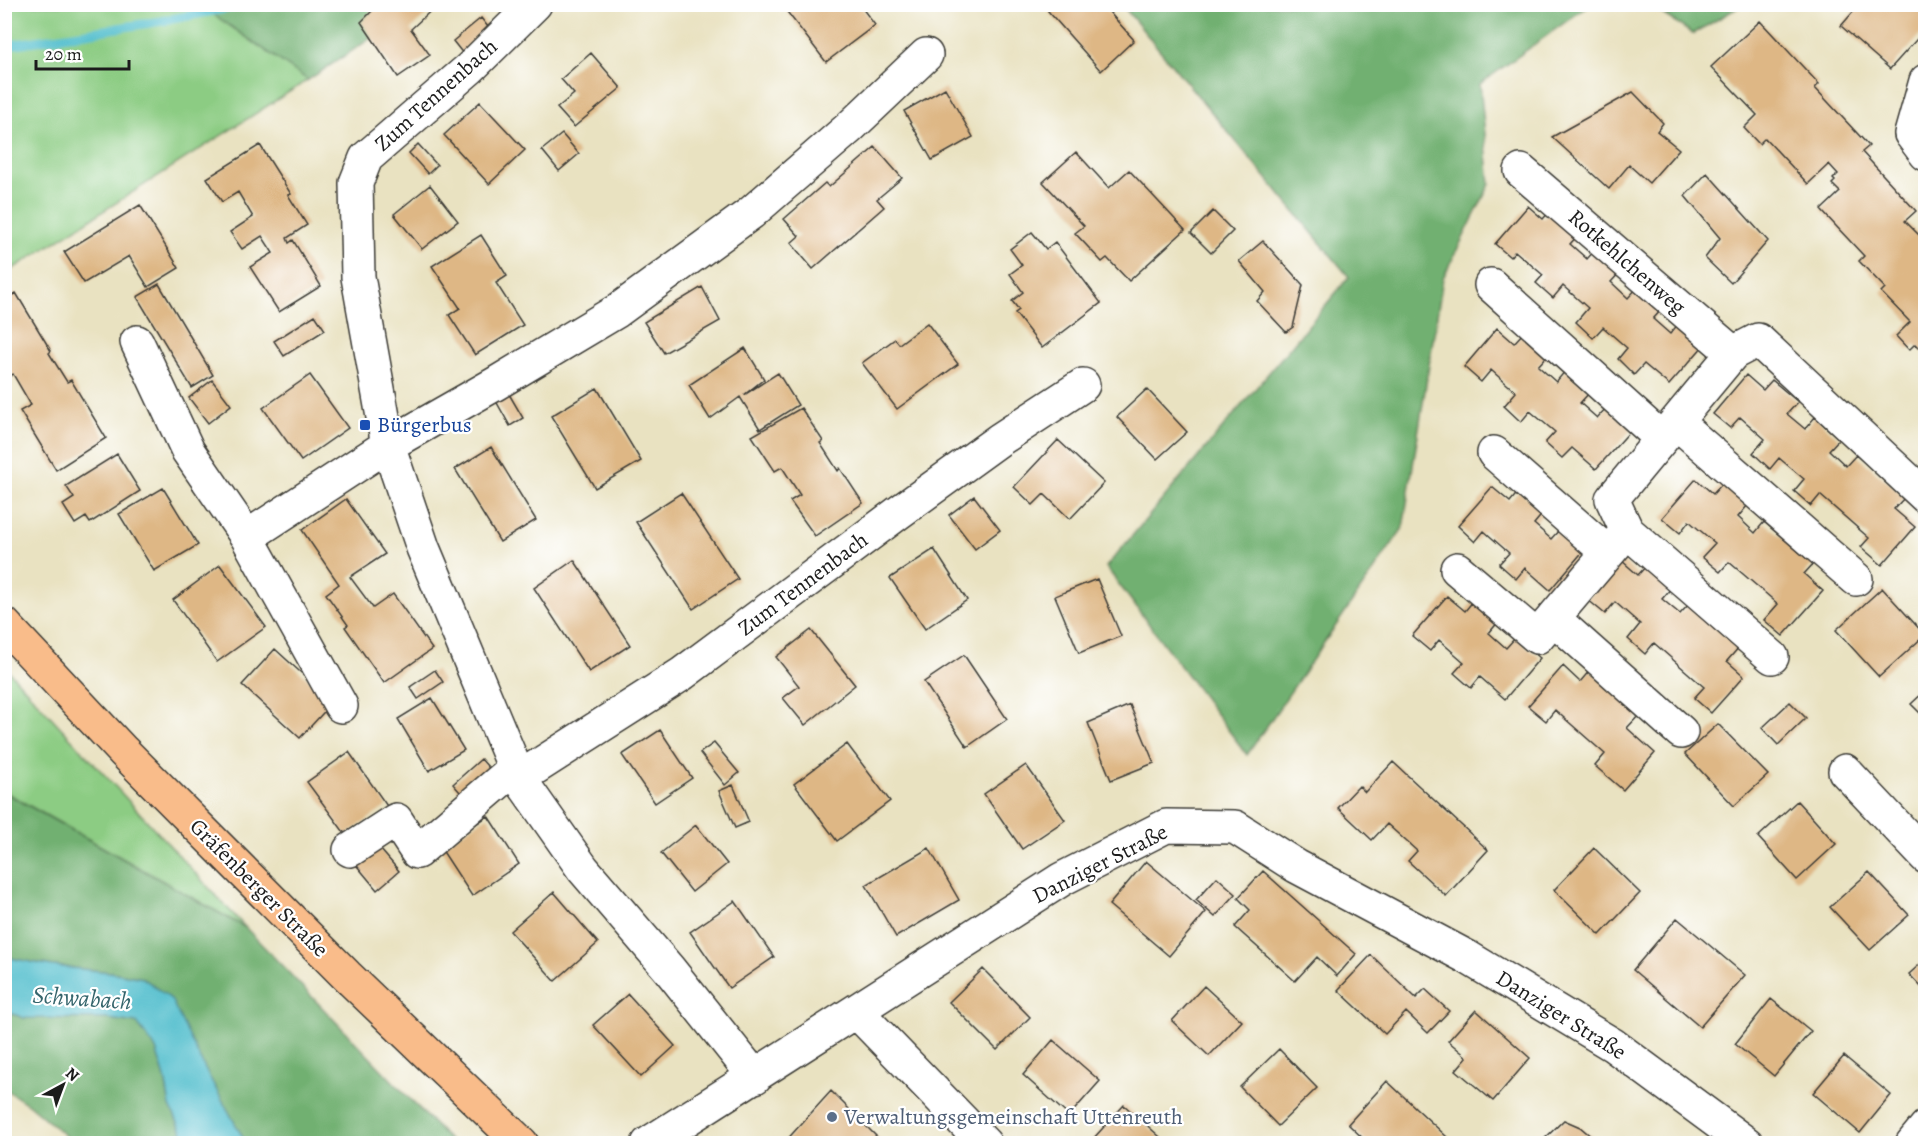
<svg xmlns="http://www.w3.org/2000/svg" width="1930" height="1148" font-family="Alegreya,serif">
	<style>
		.green { fill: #8ccc83; stroke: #547450; stroke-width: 1.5 }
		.forest { fill: #71b071; stroke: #466646; stroke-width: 1.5 }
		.water { fill: #54bfce; stroke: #386e75; stroke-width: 1.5 }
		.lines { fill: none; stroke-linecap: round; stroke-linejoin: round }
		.stream { stroke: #54bfce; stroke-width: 9 }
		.building { fill: #deb785 }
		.minor-casing { stroke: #3b3a35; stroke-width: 36 }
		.major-casing { stroke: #3b3a35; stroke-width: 36 }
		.minor { stroke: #fff; stroke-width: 33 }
		.major { stroke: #f9bc8a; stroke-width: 33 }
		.transit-dot { fill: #1a4fb4; stroke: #fff; stroke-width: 2 }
		.service-dot { fill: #5c6f8a; stroke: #fff; stroke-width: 2 }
		.labels { text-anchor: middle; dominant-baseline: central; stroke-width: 4.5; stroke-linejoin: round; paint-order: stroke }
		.street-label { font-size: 22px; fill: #1c1c1c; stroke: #fff }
		.transit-label { font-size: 22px; fill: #164399; stroke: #fff; text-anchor: start }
		.service-label { font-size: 22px; fill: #4e5e75; stroke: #fff; text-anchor: start }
		.water-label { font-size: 24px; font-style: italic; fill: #35656c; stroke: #fff }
	</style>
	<rect width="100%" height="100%" fill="#fff"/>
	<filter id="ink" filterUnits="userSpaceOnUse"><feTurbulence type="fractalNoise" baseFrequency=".0167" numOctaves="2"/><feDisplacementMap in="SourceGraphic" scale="12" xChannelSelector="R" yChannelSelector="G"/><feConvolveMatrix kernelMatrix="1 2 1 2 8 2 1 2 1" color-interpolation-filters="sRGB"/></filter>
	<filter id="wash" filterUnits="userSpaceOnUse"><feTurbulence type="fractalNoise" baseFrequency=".008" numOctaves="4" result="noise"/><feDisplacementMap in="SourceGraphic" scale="24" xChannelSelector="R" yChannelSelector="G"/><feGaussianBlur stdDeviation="1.35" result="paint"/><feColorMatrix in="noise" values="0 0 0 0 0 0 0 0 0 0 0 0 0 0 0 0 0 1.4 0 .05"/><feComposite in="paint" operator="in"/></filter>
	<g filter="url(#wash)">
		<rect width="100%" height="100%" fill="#e9e2c1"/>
		<!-- green -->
		<path class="green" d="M5,5H212L211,12L308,80L5,274Z
			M4,666L246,928L5,792Z"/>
		<!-- forest -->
		<path class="forest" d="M212,4L421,5L308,80L210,12Z
			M1122,5H1589L1480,84L1490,184L1443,278L1403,528L1247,755L1106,567L1349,277Z
			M1649,5H1742L1693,34Z
			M4,792L246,928L452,1143H246L205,1069L170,999L143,978L110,972L53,966L5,957Z
			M4,1011L24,1018L108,1019L137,1023L156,1048L165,1078L170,1106L188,1143H74L29,1105L5,1089Z"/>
		<!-- water -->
		<path class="water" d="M5,957L53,966L110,972L143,978L171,999L205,1069L246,1143H188L170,1106L165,1078L156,1049L137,1023L108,1019L24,1018L5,1011Z"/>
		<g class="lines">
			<!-- stream -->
			<path class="stream" d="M4,46L162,21L249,4"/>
		</g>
		<g id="blocks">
			<!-- building -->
			<path class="building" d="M379,4H438L411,29L430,55L398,77L361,22Z
				M781,4H859L875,25L826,62Z
				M1055,4H1102L1134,40L1101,71L1048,11Z
				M1860,4H1926V29L1890,69L1841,26Z
				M481,18L492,32L464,55L453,41Z
				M1760,21L1819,84L1815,88L1869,146L1862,152L1916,211L1905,221L1926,242V355L1915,344L1909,350L1896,336L1910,322L1881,292L1885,288L1859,261L1864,256L1821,210L1840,192L1832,184L1835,181L1833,179L1838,174L1829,164L1808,184L1765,138L1759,144L1744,128L1757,115L1711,67Z
				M591,53L621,88L574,127L557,108L574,94L561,79Z
				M945,88L973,137L932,160L904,111Z
				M1633,92L1663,123L1657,131L1679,149L1649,183L1629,165L1609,189L1552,137Z
				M480,102L525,150L489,184L444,135Z
				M562,134L579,154L559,171L542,150Z
				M418,144L437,165L428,174L409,153Z
				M260,145L291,194L288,195L307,225L287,238L289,243L293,240L321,286L279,312L250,267L273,253L262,236L242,249L230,232L253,217L238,192L222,202L207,178Z
				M875,147L902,178L877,199L884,207L813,269L791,243L799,236L784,219L825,183L829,187Z
				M1076,152L1109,188L1129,170L1185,230L1129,281L1107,258L1102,262L1075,233L1084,226L1043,182Z
				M1707,173L1768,241L1731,283L1705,258L1720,238L1685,196Z
				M430,185L458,221L422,249L394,214Z
				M140,205L179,268L148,287L129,256L84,283L64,252Z
				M1528,206L1543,219L1551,210L1579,234L1570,244L1587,259L1596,249L1621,271L1611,282L1628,298L1638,287L1663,308L1653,319L1670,334L1679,323L1704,345L1669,385L1644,364L1634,375L1618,359L1627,348L1603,327L1593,338L1576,322L1588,308L1563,286L1553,298L1536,283L1543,275L1515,251L1510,257L1495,244Z
				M1213,211L1233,231L1211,253L1191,233Z
				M1032,232L1046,249L1055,242L1101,303L1042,348L1015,313L1019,310L1012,301L1023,292L1010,274L1022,265L1010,249Z
				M481,235L507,276L496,283L523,325L475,355L449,315L460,308L432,266Z
				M1263,241L1303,285L1293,327L1286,332L1257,301L1265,292L1239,261Z
				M159,284L213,375L192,388L137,297Z
				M702,287L720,321L664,353L644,322Z
				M16,293L51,351L49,353L67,382L71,380L106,438L56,470L20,411L31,405L13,374L5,380V299Z
				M315,315L325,330L284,356L274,341Z
				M927,323L958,364L897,409L862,363L895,339L899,344Z
				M1497,328L1514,343L1523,333L1548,355L1538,366L1556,382L1566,370L1590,392L1580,403L1597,418L1607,407L1632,429L1596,469L1572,448L1562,458L1545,443L1555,432L1530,411L1521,422L1504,406L1516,392L1491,370L1481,382L1464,367Z
				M745,348L764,379L744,395L778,373L798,405L760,429L740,397L710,419L689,385Z
				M310,375L348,428L301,461L263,408Z
				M1746,375L1763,390L1772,380L1798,402L1787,414L1805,429L1815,417L1839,439L1829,450L1846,466L1856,455L1905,497L1894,509L1915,527L1882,565L1861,547L1869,538L1820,495L1811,506L1794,491L1804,479L1779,458L1770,469L1753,453L1765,439L1740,417L1730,428L1713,414Z
				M212,380L231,405L208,423L189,398Z
				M597,388L641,461L595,488L551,416Z
				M1147,389L1187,432L1157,459L1117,417Z
				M509,394L523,418L510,426L496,401Z
				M801,408L823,441L820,443L838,471L840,468L863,503L815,536L790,501L800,495L782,467L775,471L752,436Z
				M1058,440L1104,483L1070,519L1044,494L1033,505L1014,487Z
				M491,447L536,520L500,542L455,469Z
				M117,454L140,491L90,523L86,517L75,524L63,505L74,498L66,486Z
				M1696,479L1713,494L1722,484L1747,506L1738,517L1755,533L1764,522L1813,564L1804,574L1823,591L1783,636L1764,620L1778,604L1729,562L1720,572L1702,557L1715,543L1689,521L1680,533L1662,518Z
				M1492,487L1510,502L1519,491L1544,512L1534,524L1551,539L1561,528L1585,549L1550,590L1525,568L1516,579L1499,564L1509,553L1484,531L1475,542L1458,526Z
				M163,488L198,545L154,571L119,514Z
				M681,493L738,579L693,609L636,522Z
				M974,496L1000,530L975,549L949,515Z
				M346,499L385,554L350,577L373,608L393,594L432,649L384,683L345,627L348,625L326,594L339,584L302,530Z
				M934,549L967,600L925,629L890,578Z
				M574,560L630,645L589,672L534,588Z
				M1621,560L1638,575L1647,565L1672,587L1662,599L1680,614L1690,603L1740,646L1727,661L1744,676L1711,713L1694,698L1704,687L1654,643L1645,654L1628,639L1640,624L1615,602L1605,614L1587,599Z
				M220,565L266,627L217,662L173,600Z
				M1097,579L1121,636L1079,653L1055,596Z
				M1882,588L1925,635L1879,677L1836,630Z
				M1447,596L1465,611L1474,600L1499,621L1489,633L1506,648L1516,637L1540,658L1505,699L1480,677L1471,688L1454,673L1464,662L1439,640L1430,651L1412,636Z
				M811,630L855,685L805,725L783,698L799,686L776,657Z
				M275,649L333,702L300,738L242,685Z
				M964,655L1007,719L967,747L924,682Z
				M1563,666L1580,682L1590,670L1640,714L1627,728L1655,753L1623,790L1595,766L1605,754L1555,710L1546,721L1528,706Z
				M435,670L443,682L418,699L410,687Z
				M1926,690V719L1911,704Z
				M432,698L464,750L429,771L398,719Z
				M1790,702L1806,718L1778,745L1762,728Z
				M1130,705L1154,763L1111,780L1088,723Z
				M1718,724L1768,775L1734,806L1685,754Z
				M660,730L692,778L655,803L622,755Z
				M714,743L739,773L725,785L700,753Z
				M847,744L890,801L837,841L794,784Z
				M349,752L387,806L346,835L307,782Z
				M481,759L495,775L467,800L453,784Z
				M1393,762L1488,850L1446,896L1408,861L1417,851L1387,824L1372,840L1338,808L1359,786L1365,792Z
				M1026,765L1065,820L1022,849L984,794Z
				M733,785L749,822L735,828L719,791Z
				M1797,801L1836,844L1797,880L1758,837Z
				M488,816L519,864L472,896L440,847Z
				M696,825L727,864L692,892L661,853Z
				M374,842L399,871L377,890L353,861Z
				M929,848L959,900L896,937L866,885Z
				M1594,848L1640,893L1600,935L1554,890Z
				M1146,861L1206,912L1169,956L1109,905Z
				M1263,871L1356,954L1337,976L1317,957L1295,981L1235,927L1250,910L1238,898Z
				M1869,872L1909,915L1870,950L1830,907Z
				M1217,877L1236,894L1215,917L1196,900Z
				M554,892L598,943L555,981L510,931Z
				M735,901L774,957L729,988L690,932Z
				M1677,918L1745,975L1700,1027L1633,970Z
				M1371,955L1416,998L1425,989L1449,1011L1428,1033L1406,1012L1385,1034L1338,990Z
				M1926,959V992L1909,974Z
				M983,969L1030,1017L997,1050L949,1002Z
				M1204,986L1242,1021L1209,1056L1172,1021Z
				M628,994L675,1046L641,1077L593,1025Z
				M1771,999L1811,1031L1774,1076L1735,1044Z
				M1476,1010L1530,1058L1493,1101L1456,1070L1467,1057L1448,1041Z
				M1053,1040L1100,1081L1069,1116L1023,1075Z
				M1279,1049L1317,1088L1278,1126L1240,1087Z
				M1844,1056L1891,1095L1860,1133L1813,1093Z
				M1387,1081L1447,1137L1441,1144H1369L1348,1124Z
				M831,1091L884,1144H783Z
				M1124,1105L1168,1144H1096L1092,1140Z
				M1564,1120L1580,1127L1600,1144H1539Z"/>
		</g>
	</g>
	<g filter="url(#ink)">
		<use href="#blocks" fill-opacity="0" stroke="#3b3a35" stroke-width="1.5"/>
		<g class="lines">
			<defs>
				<path id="minor" d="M535,4L470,68L366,158L356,183L358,277L388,445L423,548L519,778L583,869L669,969L755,1077
					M1926,81L1911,134L1926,154
					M1521,171L1733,353L1758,340L1926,497
					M1491,285L1662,439
					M137,342L188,451L247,537L388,445L495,384L617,311L751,213L849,128L926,55
					M1676,422L1856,579
					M1494,453L1608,553
					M1627,531L1772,657
					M247,537L341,706
					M1457,569L1537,637L1627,531L1612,499L1733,353
					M1553,618L1681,732
					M1845,771L1926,857
					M519,778L682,674L898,513L999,440L1083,385
					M350,850L396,820L417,852L515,768
					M856,1011L985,1144
					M648,1144L1062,879L1166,826L1235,827L1296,866L1467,957L1613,1045L1747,1144
					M1912,1144L1926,1127"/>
				<path id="major" d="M4,624L123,751L347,976L522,1144"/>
			</defs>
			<!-- minor casing -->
			<use href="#minor" class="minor-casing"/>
			<!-- major casing -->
			<use href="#major" class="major-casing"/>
			<!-- minor -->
			<use href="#minor" class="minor"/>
			<!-- major -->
			<use href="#major" class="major"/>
		</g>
	</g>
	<!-- markers -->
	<rect class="transit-dot" x="359" y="419" width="12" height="12" rx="3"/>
	<circle class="service-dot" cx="832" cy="1117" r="6"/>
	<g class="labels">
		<!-- street labels -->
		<g class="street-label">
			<text transform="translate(436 95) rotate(-42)">Zum Tennenbach</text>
			<text transform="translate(1627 262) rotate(41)">Rotkehlchenweg</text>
			<text transform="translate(803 584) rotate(-37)">Zum Tennenbach</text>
			<text transform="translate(1100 864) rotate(-27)">Danziger Straße</text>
			<text transform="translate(259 888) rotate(45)">Gräfenberger Straße</text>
			<text transform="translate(1561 1015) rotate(32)">Danziger Straße</text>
		</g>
		<!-- transit labels -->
		<g class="transit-label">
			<text x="377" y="425">Bürgerbus</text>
		</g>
		<!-- service labels -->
		<g class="service-label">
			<text x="844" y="1117">Verwaltungsgemeinschaft Uttenreuth</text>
		</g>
		<!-- water labels -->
		<g class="water-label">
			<text transform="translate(82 998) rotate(4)">Schwabach</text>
		</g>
	</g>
	<!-- margin -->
	<rect width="1930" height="1148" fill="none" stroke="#fff" stroke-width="24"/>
	<!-- north arrow -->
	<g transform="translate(63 1085) rotate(41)" stroke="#ffffff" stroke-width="4.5" paint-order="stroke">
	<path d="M0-4.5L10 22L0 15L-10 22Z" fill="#1c1c1c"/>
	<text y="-9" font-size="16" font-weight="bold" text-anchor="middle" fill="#1c1c1c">N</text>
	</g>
	<!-- scale -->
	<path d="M36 60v9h93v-9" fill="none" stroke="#1c1c1c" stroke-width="3"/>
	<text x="45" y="60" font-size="18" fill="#1c1c1c" stroke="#ffffff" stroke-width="4.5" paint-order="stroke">20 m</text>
</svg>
